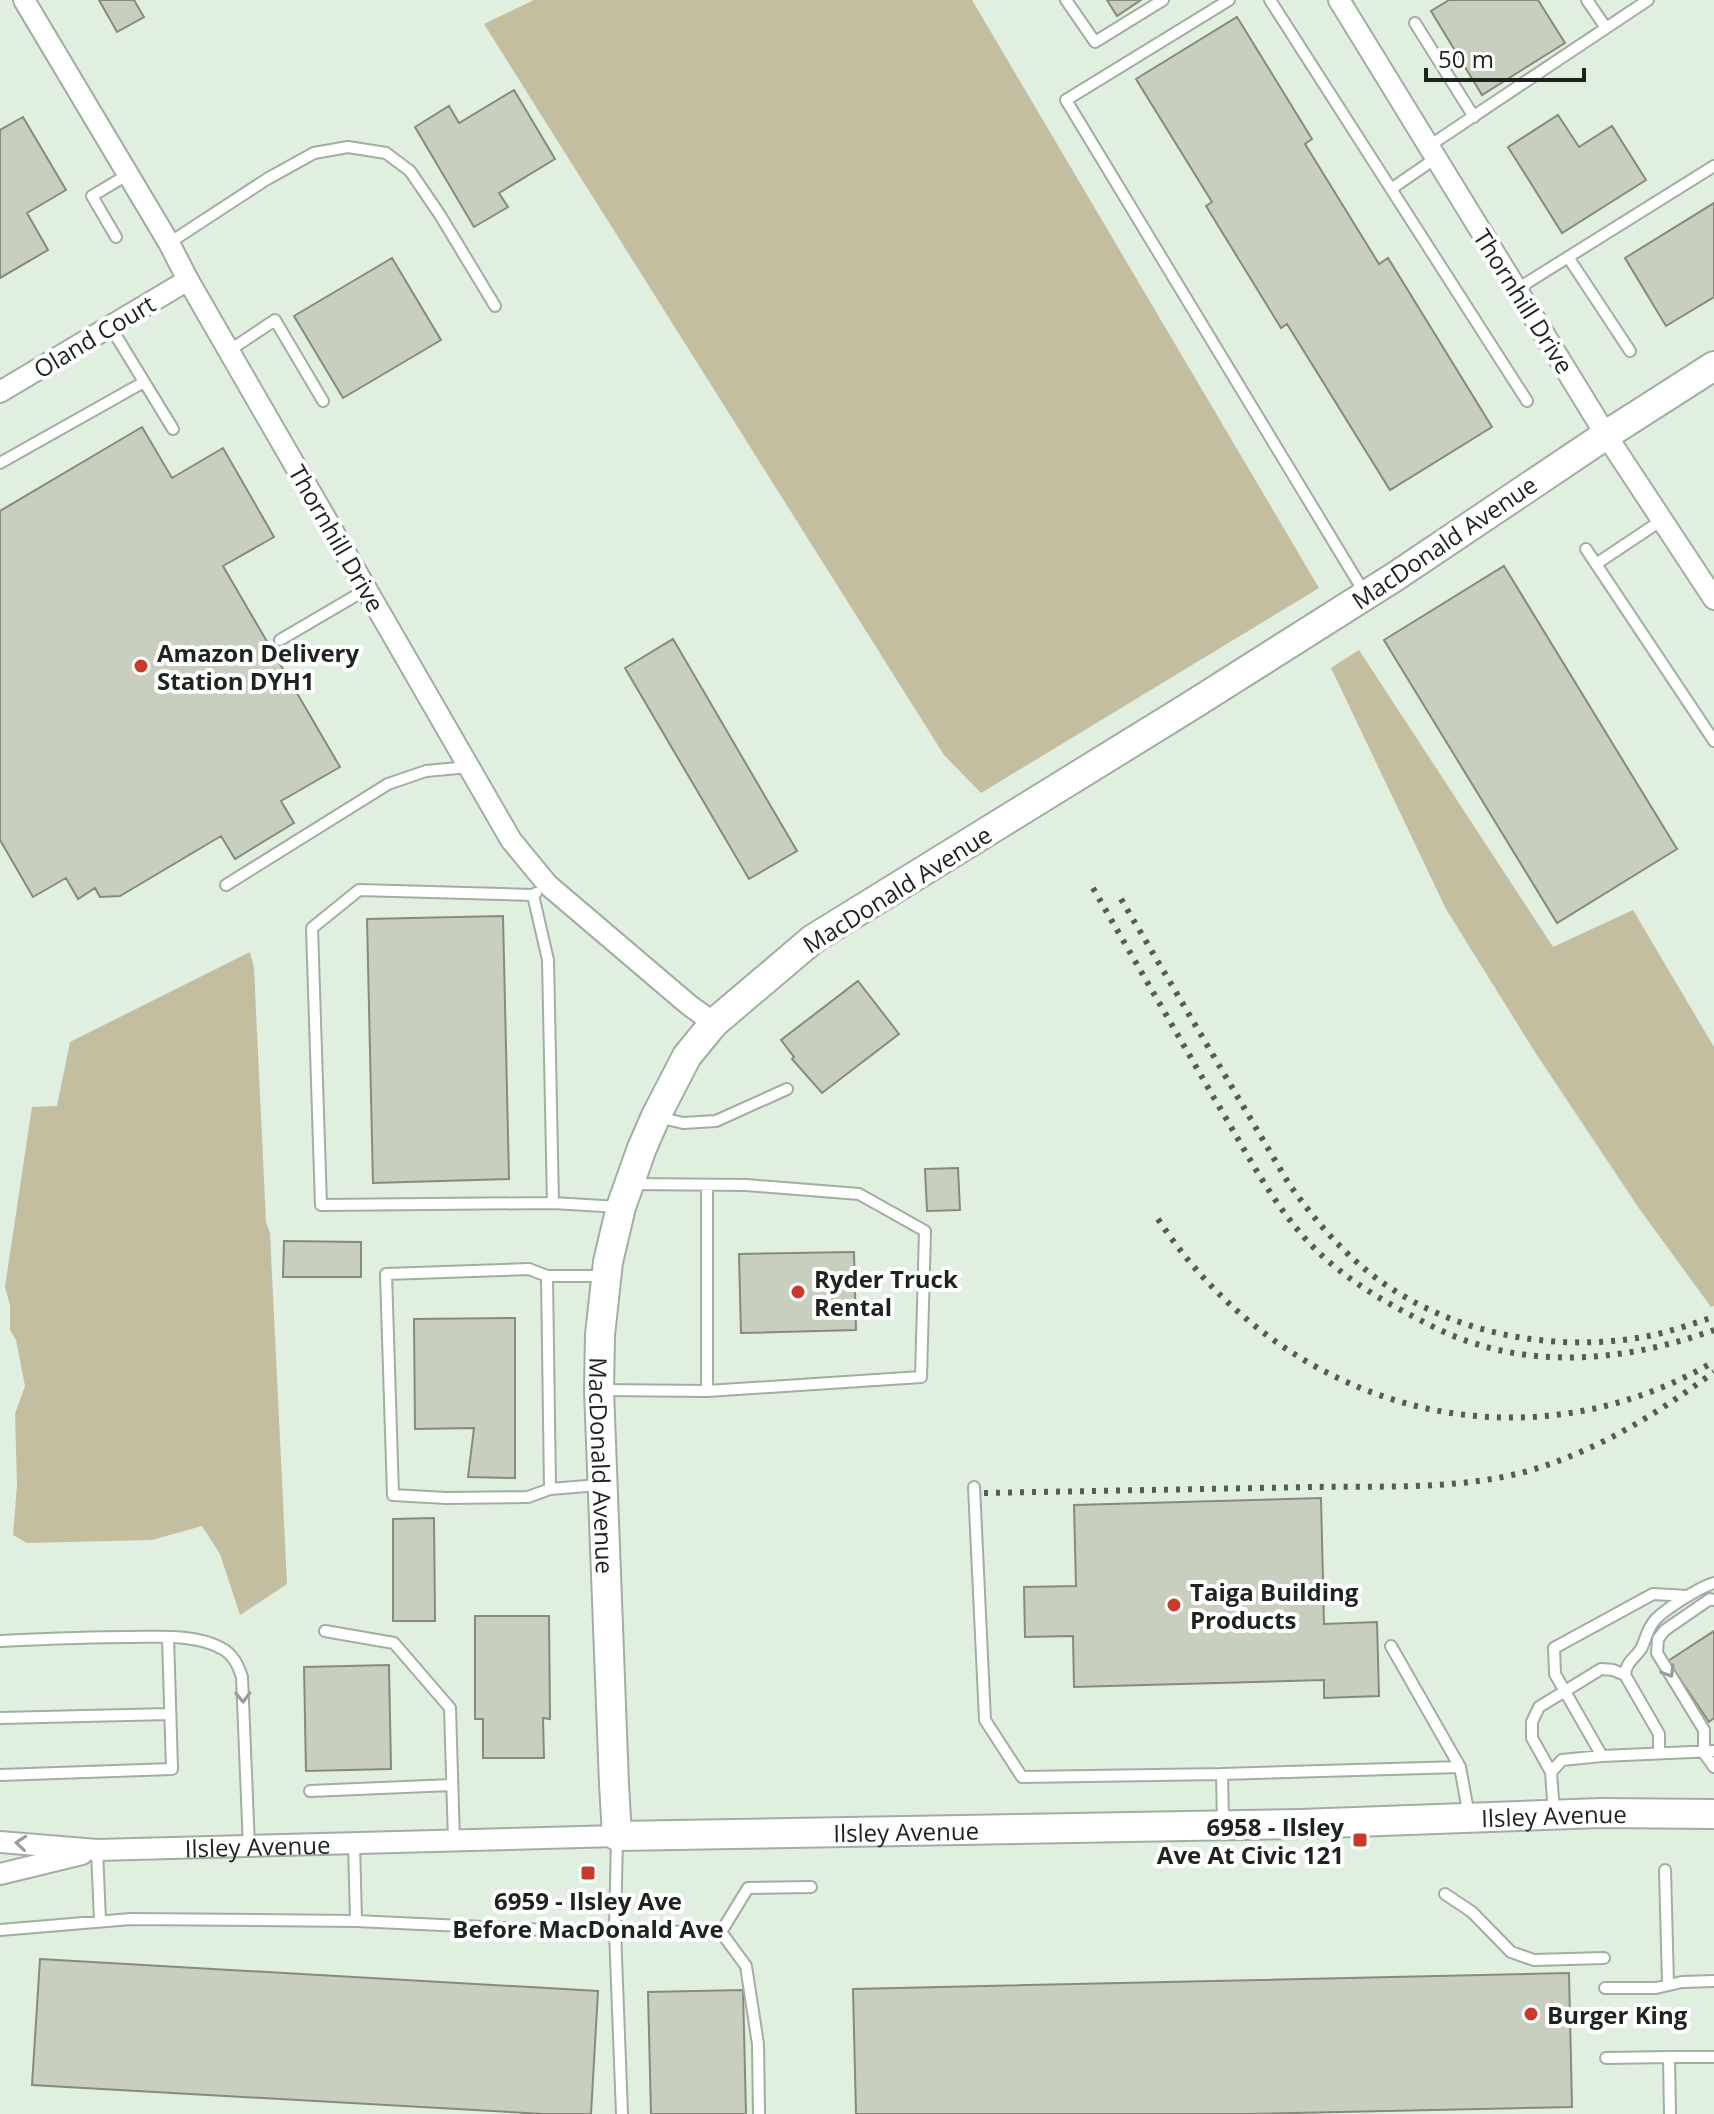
<svg xmlns="http://www.w3.org/2000/svg" width="1714" height="2114" font-family="'Open Sans',sans-serif">
	<style>
		.green { fill: #c3bea0 }
		.building { fill: #c9cfbe; stroke: #868b7b; stroke-width: 2 }
		.lines { fill: none; stroke-linecap: round; stroke-linejoin: round }
		.lane-casing { stroke: #a1aea1; stroke-width: 14 }
		.street-casing { stroke: #a1aea1; stroke-width: 24 }
		.secondary-casing { stroke: #a1aea1; stroke-width: 32 }
		.lane { stroke: #fff; stroke-width: 10 }
		.street { stroke: #fff; stroke-width: 20 }
		.secondary { stroke: #fff; stroke-width: 28 }
		.rail { stroke: #545d54; stroke-width: 6; stroke-dasharray: 4 8; stroke-linecap: butt }
		.oneway { stroke: #999c99 }
		.poi-dot { fill: #c83b2c; stroke: #fff; stroke-width: 3 }
		.labels { text-anchor: middle; dominant-baseline: central; stroke-width: 8; stroke-linejoin: round; paint-order: stroke }
		.street-label { font-size: 24px; fill: #1d231d; stroke: #fff }
		.poi-label { font-size: 24px; font-weight: bold; fill: #1d231d; stroke: #fff; text-anchor: start }
	</style>
	<rect width="100%" height="100%" fill="#e1efe1"/>
	<!-- green -->
	<path class="green" d="M534,0H972L1319,588L981,793L944,755L484,24Z
		M1359,650L1553,947L1633,910L1714,1047V1306L1711,1307L1638,1207L1533,1049L1446,909L1331,668Z
		M250,952L254,968L266,1222L270,1233L287,1584L240,1615L220,1554L202,1526L152,1540L27,1543L13,1535L17,1485L15,1414L25,1386L16,1340L10,1330V1305L5,1287L32,1107L57,1106L70,1042Z"/>
	<!-- building -->
	<path class="building" d="M99,0H134L144,17L117,32Z
		M1107,0H1141L1117,16Z
		M1449,0H1538L1565,43L1482,95L1431,11Z
		M1237,17L1312,139L1305,144L1379,264L1388,258L1492,427L1390,490L1287,324L1281,328L1206,206L1212,202L1136,79Z
		M514,90L555,159L499,193L508,207L474,227L415,127L449,106L459,123Z
		M1558,115L1579,147L1612,126L1646,180L1562,233L1508,147Z
		M23,117L66,190L27,213L48,250L0,278V130Z
		M1714,203V297L1666,326L1625,258Z
		M392,258L441,340L343,398L294,316Z
		M142,427L172,478L223,448L274,537L223,566L340,767L281,801L294,823L235,859L221,836L120,896L100,897L95,888L78,899L66,878L33,897L0,840V511Z
		M1504,566L1677,849L1557,923L1384,640Z
		M673,639L797,851L749,879L625,668Z
		M503,916L509,1179L373,1183L367,919Z
		M858,981L899,1034L822,1093L792,1059L794,1057L781,1040Z
		M958,1168L960,1210L927,1211L925,1169Z
		M284,1241L361,1242V1277H283Z
		M854,1252L856,1330L741,1333L739,1254Z
		M515,1318V1478L468,1477L474,1428L415,1429L414,1319Z
		M1321,1498L1324,1624L1377,1622L1379,1696L1324,1698V1680L1074,1687L1073,1636L1025,1637L1024,1587L1076,1586L1074,1505Z
		M434,1518L435,1621H393V1519Z
		M475,1616H549L550,1719L543,1718L544,1758H483V1719H475Z
		M1714,1631V1718L1709,1722L1668,1661Z
		M389,1665L391,1769L306,1771L304,1667Z
		M40,1959L598,1991L591,2114H544L32,2085Z
		M1569,1973L1572,2107L1248,2114H856L853,1989Z
		M743,1990L746,2114H651L648,1992Z"/>
	<g class="lines">
		<defs>
			<path id="lane" d="M1066,0L1095,42L1163,0
				M1229,0L1066,100L1364,592
				M1270,0L1527,401
				M1587,0L1606,28
				M1415,23L1474,117
				M1429,146L1648,0
				M1391,189L1436,158
				M116,237L92,196L127,175
				M169,243L267,179L314,153L348,147L386,153L410,171L440,215L495,306
				M1568,257L1630,351
				M1517,289L1714,166
				M110,326L173,429
				M230,350L275,320L323,401
				M0,463L144,382
				M1586,549L1714,741
				M1596,564L1662,520
				M280,640L367,589
				M226,885L388,784L426,771L469,767
				M536,893L533,895L548,960L553,1203L619,1207
				M533,895L359,890L312,928L321,1205L553,1203
				M658,1117L683,1123L716,1121L787,1089
				M707,1185V1391
				M547,1276L529,1269L386,1274L393,1495L446,1498L528,1497L550,1489
				M601,1390L707,1391L921,1377L925,1231L859,1194L746,1185L630,1184
				M599,1485L550,1489L547,1276H604
				M974,1487L985,1720L1022,1777L1222,1774
				M1714,1600L1710,1599L1665,1630L1658,1639L1657,1653L1704,1730V1753L1714,1767
				M325,1631L394,1643L450,1708L454,1841
				M0,1641C43,1639 86,1637 130,1637C158,1637 195,1634 221,1648C233,1654 238,1665 242,1677L249,1847
				M1391,1646L1460,1767
				M1625,1675C1626,1662 1634,1659 1641,1649C1646,1639 1647,1629 1655,1620C1664,1610 1701,1586 1714,1583
				M0,1718L170,1714
				M1602,1756L1555,1674L1554,1648L1653,1594L1688,1596
				M1551,1772L1532,1738V1722L1539,1707L1601,1669L1613,1670L1625,1675L1659,1734V1753
				M0,1775L172,1769L168,1637
				M310,1791L452,1785
				M1554,1813L1551,1772L1562,1760L1602,1756L1714,1751
				M1223,1822L1222,1774L1460,1767L1469,1816
				M617,1838L615,1931L622,2114
				M354,1843L356,1921
				M97,1850L100,1921
				M1665,1870L1668,1984
				M1445,1894L1472,1912L1511,1952L1534,1960L1604,1958
				M0,1930L131,1919L356,1921L568,1931L721,1932L748,1888L811,1887
				M721,1932L746,1966L758,2044L759,2114
				M1605,1988H1656L1682,1982L1714,1981
				M1669,2057H1714
				M1606,2058L1669,2057L1670,2114"/>
			<g id="street">
				<path d="M24,0L169,243L188,280L511,840L548,885L689,1005L714,1023"/>
				<path d="M1339,0L1606,435L1714,599"/>
				<path d="M0,392L188,280"/>
				<path id="s1" d="M0,1842L97,1850L617,1836"/>
				<path d="M0,1874L82,1854"/>
			</g>
			<g id="secondary">
				<path id="s2" d="M1714,366L1606,435L1396,576L1189,707L813,939L714,1023L687,1056L656,1116L642,1148L621,1207L608,1262L600,1335L599,1390L614,1784L617,1836L1300,1824L1601,1813L1714,1814"/>
			</g>
		</defs>
		<!-- lane casing -->
		<use href="#lane" class="lane-casing"/>
		<!-- street casing -->
		<use href="#street" class="street-casing"/>
		<!-- secondary casing -->
		<use href="#secondary" class="secondary-casing"/>
		<!-- lane -->
		<use href="#lane" class="lane"/>
		<!-- street -->
		<use href="#street" class="street"/>
		<!-- secondary -->
		<use href="#secondary" class="secondary"/>
		<!-- rail -->
		<path class="rail" d="M1093,888C1133,958 1174,1028 1214,1098C1242,1144 1267,1195 1303,1236C1329,1266 1364,1290 1399,1309C1422,1321 1445,1334 1470,1342C1550,1369 1636,1358 1714,1330
			M1121,899L1289,1184C1307,1209 1325,1232 1348,1254C1424,1328 1540,1355 1643,1337C1667,1333 1691,1324 1714,1317
			M1158,1219C1280,1405 1512,1476 1710,1364
			M984,1493C1093,1491 1202,1489 1311,1487C1381,1486 1460,1490 1528,1471C1597,1451 1657,1414 1714,1372"/>
	</g>
	<!-- one-way arrows -->
	<defs><path id="oneway-chevron" d="M-2-3.5L2.5 0L-2 3.5" fill="none" stroke-width="1.6" stroke-linecap="round" stroke-linejoin="round" transform="scale(2)"/></defs>
	<g class="oneway">
		<use href="#oneway-chevron" transform="translate(1669 1672) rotate(59)"/>
		<use href="#oneway-chevron" transform="translate(243 1697) rotate(88)"/>
		<use href="#oneway-chevron" transform="translate(21 1843) rotate(-175)"/>
	</g>
	<!-- markers -->
	<g class="poi-dot">
		<circle cx="141" cy="666" r="8"/>
		<circle cx="798" cy="1292" r="8"/>
		<circle cx="1174" cy="1605" r="8"/>
		<rect x="1352" y="1832" width="16" height="16" rx="4"/>
		<rect x="580" y="1865" width="16" height="16" rx="4"/>
		<circle cx="1531" cy="2014" r="8"/>
	</g>
	<g class="labels">
		<!-- street labels -->
		<g class="street-label">
			<text transform="translate(1524 301) rotate(58)">Thornhill Drive</text>
			<text transform="translate(94 336) rotate(-31)">Oland Court</text>
			<text transform="translate(337 538) rotate(60)">Thornhill Drive</text>
			<text transform="translate(1444 542) rotate(-34)">MacDonald Avenue</text>
			<text transform="translate(897 889) rotate(-32)">MacDonald Avenue</text>
			<text stroke="none"><textPath href="#s2" startOffset="1666">MacDonald Avenue</textPath></text>
			<text stroke="none"><textPath href="#s2" startOffset="2974">Ilsley Avenue</textPath></text>
			<text stroke="none"><textPath href="#s2" startOffset="2326">Ilsley Avenue</textPath></text>
			<text stroke="none"><textPath href="#s1" startOffset="258">Ilsley Avenue</textPath></text>
		</g>
		<!-- poi labels -->
		<g class="poi-label">
			<text x="157" y="652">Amazon Delivery<tspan x="157" dy="28">Station DYH1</tspan></text>
			<text x="814" y="1278">Ryder Truck<tspan x="814" dy="28">Rental</tspan></text>
			<text x="1190" y="1591">Taiga Building<tspan x="1190" dy="28">Products</tspan></text>
			<text x="1344" y="1826" text-anchor="end">6958 - Ilsley<tspan x="1344" dy="28">Ave At Civic 121</tspan></text>
			<text x="588" y="1900" text-anchor="middle">6959 - Ilsley Ave<tspan x="588" dy="28">Before MacDonald Ave</tspan></text>
			<text x="1547" y="2014">Burger King</text>
		</g>
	</g>
	<!-- scale -->
	<path d="M1426 68v12h158v-12" fill="none" stroke="#1d231d" stroke-width="4"/>
	<text x="1438" y="68" font-size="24" fill="#1d231d" stroke="#ffffff" stroke-width="6" paint-order="stroke">50 m</text>
</svg>
